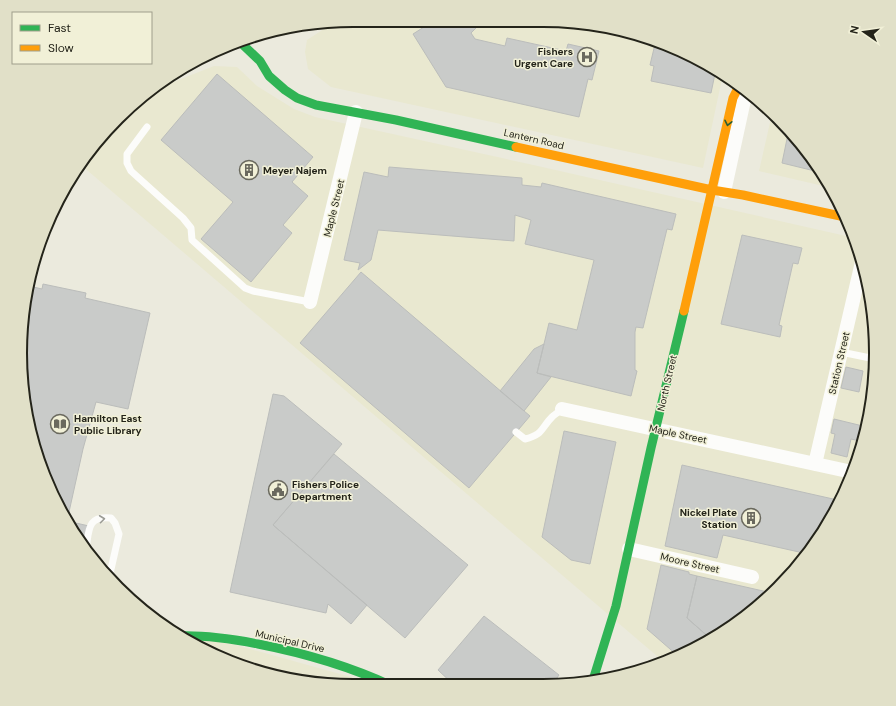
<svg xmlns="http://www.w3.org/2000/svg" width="896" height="706" font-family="'DM Sans',sans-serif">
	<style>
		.built { fill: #e9e8d0 }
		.building { fill: #c9cbc9; stroke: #bbbdbb }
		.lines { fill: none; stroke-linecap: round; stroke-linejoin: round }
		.lane { stroke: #fcfcfa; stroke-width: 7 }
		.street { stroke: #fcfcfa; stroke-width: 14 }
		.fast { stroke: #30b455; stroke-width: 9 }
		.slow { stroke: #ff9f0a; stroke-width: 9 }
		.oneway { stroke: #295e32 }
		.oneway2 { stroke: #9b9b95 }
		.labels { text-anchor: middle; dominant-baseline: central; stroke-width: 3; stroke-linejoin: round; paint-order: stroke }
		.poi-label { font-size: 10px; font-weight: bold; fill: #24241a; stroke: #f1f0d7; text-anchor: start }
		.street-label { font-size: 10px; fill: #24241a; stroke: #f1f0d7 }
		.rim { fill: none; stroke: #24241a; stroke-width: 2 }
	</style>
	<rect width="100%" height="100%" fill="#ebeadd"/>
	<!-- built -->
	<path class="built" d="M353,20L565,21L650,38L710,65L723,74L703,168L331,87L308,69L305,52L307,40L333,23Z
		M214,66L237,67L257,86L294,109L315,117L529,164L855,238L858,246L873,310L875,375L865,439L842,500L807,556L762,604L709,641L664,662L81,165L118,117L153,90Z
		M772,114L831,187L832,188L759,171Z
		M185,639L225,642L383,686H353L288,680L226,661Z"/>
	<!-- building -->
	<path class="building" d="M435,20H478L476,28L471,33L475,39L505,46L507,38L566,51L568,44L599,51L592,80L588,79L579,117L446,87L413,34Z
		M656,40L710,65L716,69L711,93L651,81L654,66L650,65Z
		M217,74L313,157L292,182L308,196L283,225L292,233L251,282L201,239L233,202L161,140Z
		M788,134L819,172L782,163Z
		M389,167L522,178V185L541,187L542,183L676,214L672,230L667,229L643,328L636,327L635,332V370L637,371L631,396L537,373L549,323L577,330L594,260L525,244L531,220L515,215L514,241L378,230L371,260L358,270L360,263L344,260L364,172L388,177Z
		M742,235L802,248L798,264L793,263L779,325L782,326L780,337L721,324Z
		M361,272L530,416L469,488L300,343Z
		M43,284L86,293L85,298L150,313L128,409L96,402L83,449L67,521L89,526L84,546L65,519L31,439L20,353L29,286L42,289Z
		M544,344L537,373L551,377L524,411L500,391L534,349Z
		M846,367L863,371L859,392L841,388Z
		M273,394L284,396L342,444L273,525L367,605L351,624L328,604L326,613L230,592Z
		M834,419L867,427L864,442L851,439L847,457L831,453L835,434L831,433Z
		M564,431L616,442L590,564L571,560L542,537Z
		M334,454L468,565L405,638L273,525Z
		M682,465L842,501L808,554L723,535L717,558L665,546Z
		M661,565L689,572V574L697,576L687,618L712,640L678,656L647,629Z
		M697,576L772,593L762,604L712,640L687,618Z
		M484,616L559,675L552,685L455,686L438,670Z"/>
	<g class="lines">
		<!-- lane -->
		<path class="lane" d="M147,127L127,154V163L131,171L183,218L191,228L192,240L245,288L253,291L310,302
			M841,352L875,359
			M516,432L525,439C543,435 541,428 552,417C555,414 559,412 562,409
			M86,549C89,531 87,515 111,518L115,523L119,534L109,578"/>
		<!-- street -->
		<path class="street" d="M724,192L744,100V89
			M310,302L356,112
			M562,409L852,472
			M815,464L862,262
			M629,549L752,577"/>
		<!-- fast -->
		<path class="fast" d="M240,42L260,61L269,76L285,90L297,98L316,105L396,120L516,147
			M179,636C206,635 232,639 258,644C304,653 349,666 392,686
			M593,680L616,606L651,448L684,311"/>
		<!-- slow -->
		<path class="slow" d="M516,147L712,190L743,195L845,217
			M684,311L733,98L739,86"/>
	</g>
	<!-- one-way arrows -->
	<defs><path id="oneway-chevron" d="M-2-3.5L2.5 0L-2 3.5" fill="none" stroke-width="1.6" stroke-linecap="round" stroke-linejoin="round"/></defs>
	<use class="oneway" href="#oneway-chevron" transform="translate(728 123) rotate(102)"/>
	<use class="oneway2" href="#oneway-chevron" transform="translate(102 519) rotate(-7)"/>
	<!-- icons -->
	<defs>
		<symbol id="hospital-ring" viewBox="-11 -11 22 22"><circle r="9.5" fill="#f1f0d7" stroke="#6a695e" stroke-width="1.5"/><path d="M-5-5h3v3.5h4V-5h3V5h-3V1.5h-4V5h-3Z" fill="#6a695e"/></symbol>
		<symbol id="building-ring" viewBox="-11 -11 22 22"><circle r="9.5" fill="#f1f0d7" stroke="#6a695e" stroke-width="1.5"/><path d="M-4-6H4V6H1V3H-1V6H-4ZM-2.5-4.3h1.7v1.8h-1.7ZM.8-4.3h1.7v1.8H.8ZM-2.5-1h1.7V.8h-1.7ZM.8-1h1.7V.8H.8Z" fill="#6a695e"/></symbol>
		<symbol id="library-ring" viewBox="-11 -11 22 22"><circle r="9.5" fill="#f1f0d7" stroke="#6a695e" stroke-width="1.5"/><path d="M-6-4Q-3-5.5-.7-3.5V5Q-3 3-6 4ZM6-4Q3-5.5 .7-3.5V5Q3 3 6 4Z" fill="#6a695e"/></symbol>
		<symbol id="civic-ring" viewBox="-11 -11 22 22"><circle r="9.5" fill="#f1f0d7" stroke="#6a695e" stroke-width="1.5"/><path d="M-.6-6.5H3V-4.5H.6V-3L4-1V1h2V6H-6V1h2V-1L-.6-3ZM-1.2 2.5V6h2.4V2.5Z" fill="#6a695e"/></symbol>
	</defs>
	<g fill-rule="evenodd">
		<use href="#hospital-ring" x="576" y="46" width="22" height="22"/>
		<use href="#building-ring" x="238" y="159" width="22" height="22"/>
		<use href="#library-ring" x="49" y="413" width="22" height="22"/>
		<use href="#civic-ring" x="267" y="479" width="22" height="22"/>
		<use href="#building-ring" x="740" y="507" width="22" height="22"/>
	</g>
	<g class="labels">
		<!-- poi labels -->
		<g class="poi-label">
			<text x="573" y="51" text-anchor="end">Fishers<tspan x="573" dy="12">Urgent Care</tspan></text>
			<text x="263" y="170">Meyer Najem</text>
			<text x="74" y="418">Hamilton East<tspan x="74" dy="12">Public Library</tspan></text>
			<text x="292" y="484">Fishers Police<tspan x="292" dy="12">Department</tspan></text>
			<text x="737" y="512" text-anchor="end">Nickel Plate<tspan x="737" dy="12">Station</tspan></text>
		</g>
		<!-- street labels -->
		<g class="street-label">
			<text transform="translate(534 139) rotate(13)">Lantern Road</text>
			<text transform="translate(334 208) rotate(-76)">Maple Street</text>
			<text transform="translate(839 363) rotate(-77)">Station Street</text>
			<text transform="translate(667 383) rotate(-77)">North Street</text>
			<text transform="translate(678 434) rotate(12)">Maple Street</text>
			<text transform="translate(690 563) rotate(13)">Moore Street</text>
			<text transform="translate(290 641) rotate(13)">Municipal Drive</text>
		</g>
	</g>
	<!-- crop -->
	<path d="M0 0H896V706H0ZM353 27H543A326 326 0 0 1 869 353V353A326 326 0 0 1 543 679H353A326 326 0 0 1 27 353V353A326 326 0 0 1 353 27Z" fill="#e1e0c8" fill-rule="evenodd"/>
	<path class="rim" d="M353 27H543A326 326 0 0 1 869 353V353A326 326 0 0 1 543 679H353A326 326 0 0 1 27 353V353A326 326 0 0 1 353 27Z"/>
	<!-- legend -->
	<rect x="12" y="12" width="140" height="52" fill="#f1f0d7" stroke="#9f9e8b"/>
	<rect x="20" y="25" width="20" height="6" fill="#30b455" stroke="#9f9e8b"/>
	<text x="48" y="32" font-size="12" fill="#24241a">Fast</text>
	<rect x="20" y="45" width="20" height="6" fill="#ff9f0a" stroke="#9f9e8b"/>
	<text x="48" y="52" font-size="12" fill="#24241a">Slow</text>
	<!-- north arrow -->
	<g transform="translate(864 32) rotate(283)" stroke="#f1f0d7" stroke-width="3" paint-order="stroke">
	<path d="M0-3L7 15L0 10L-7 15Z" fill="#24241a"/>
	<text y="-6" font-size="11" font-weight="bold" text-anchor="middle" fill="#24241a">N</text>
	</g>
</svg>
